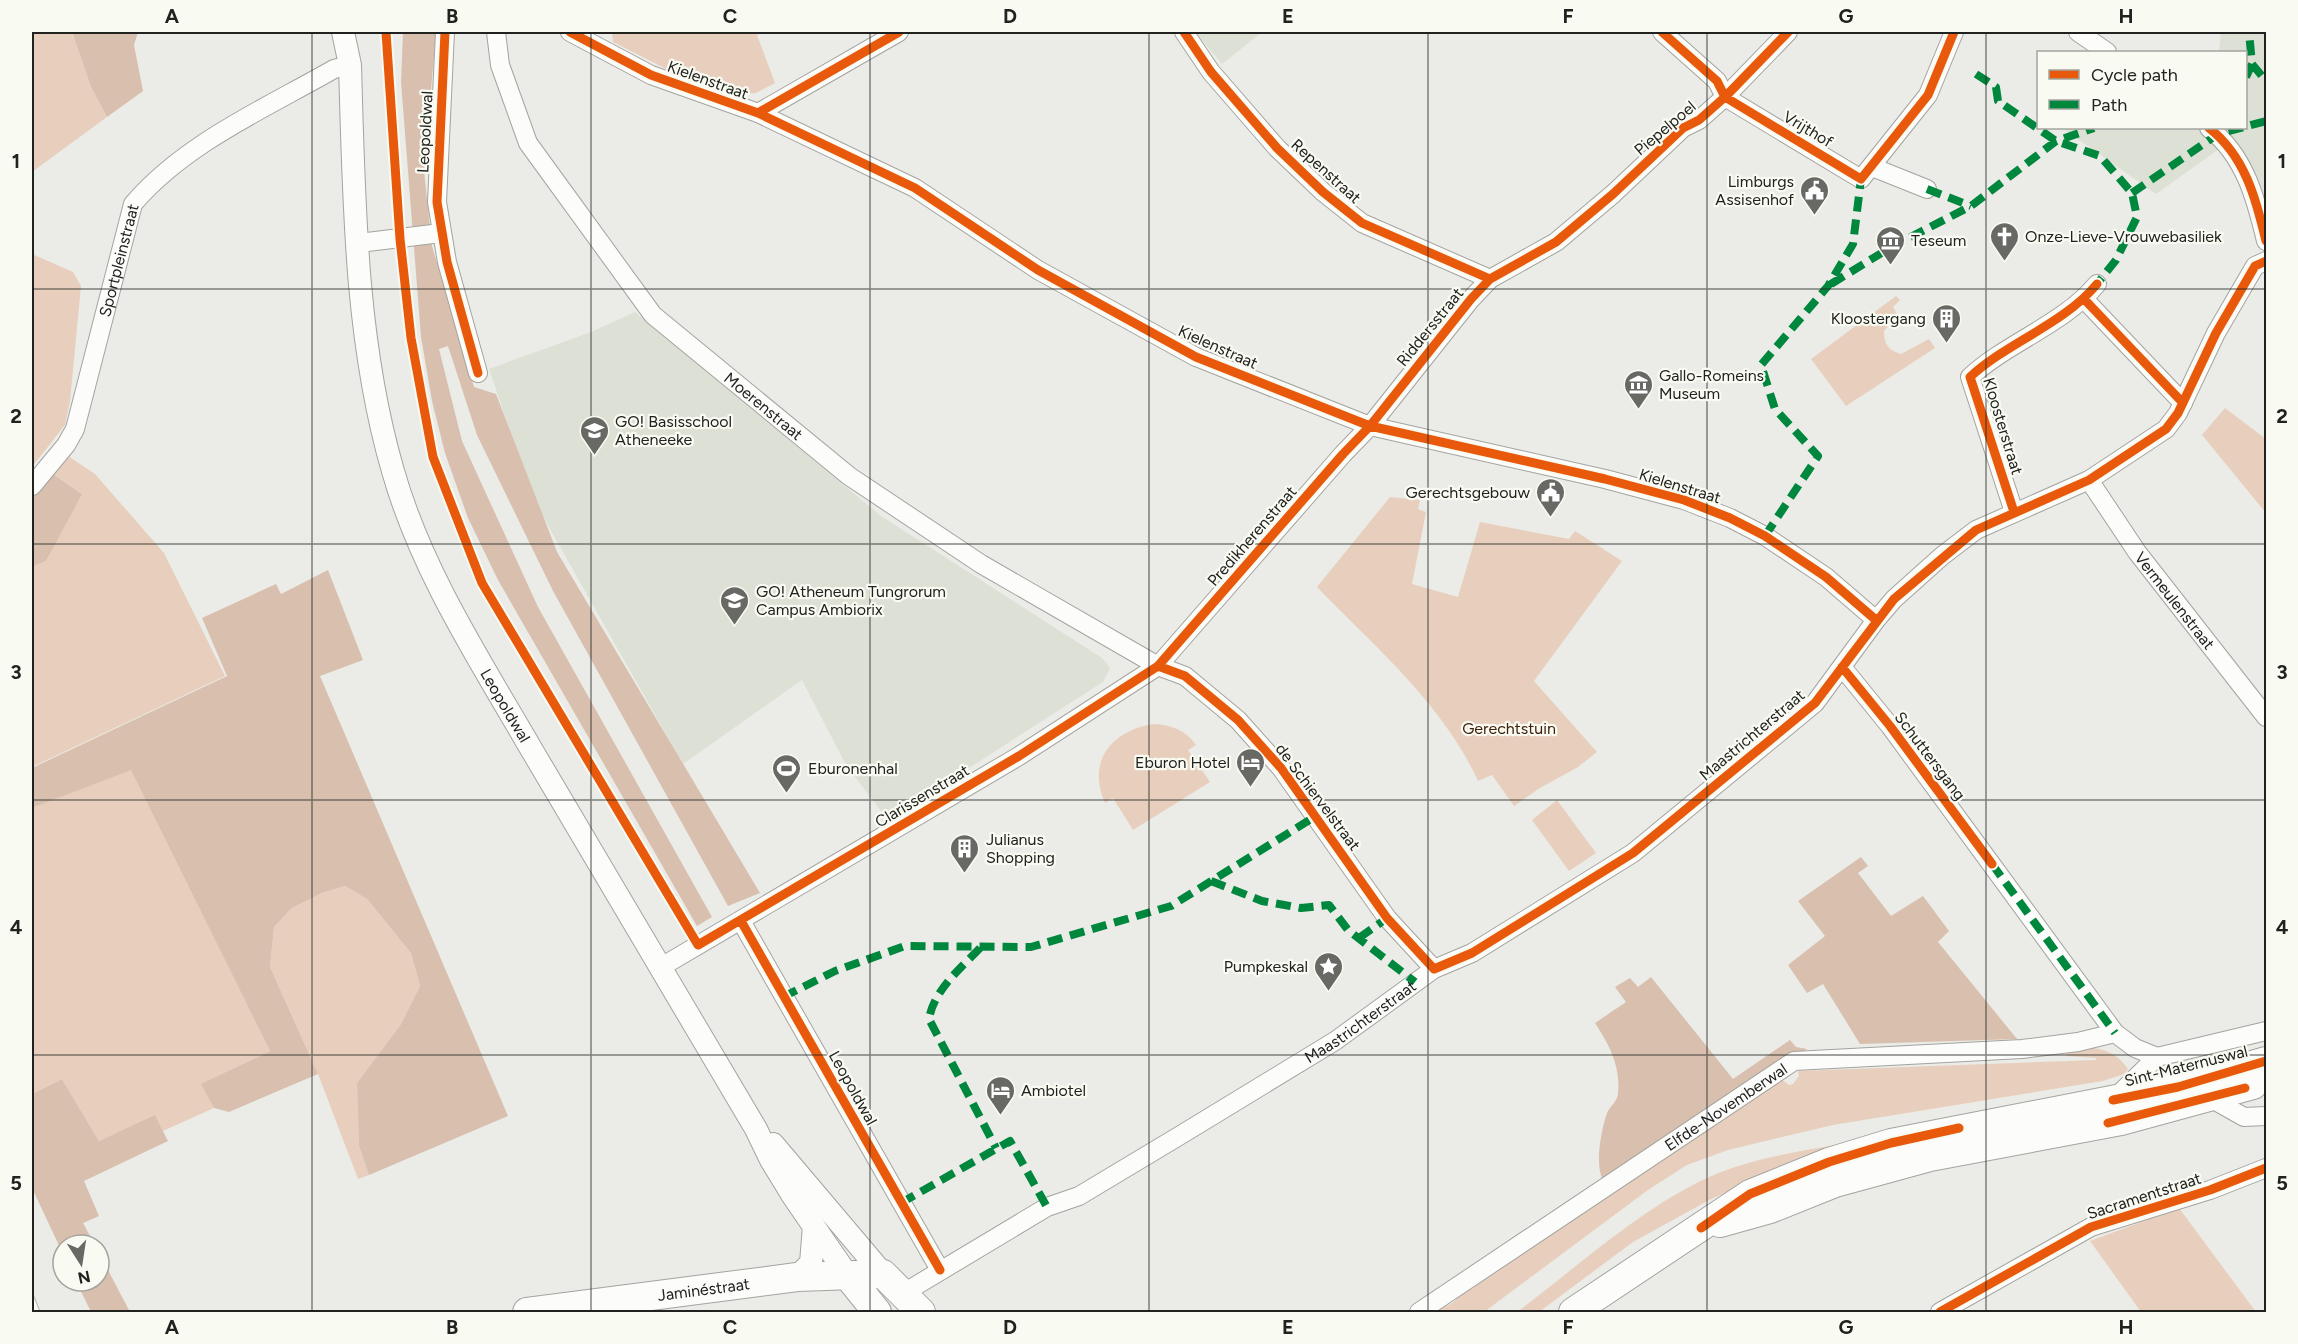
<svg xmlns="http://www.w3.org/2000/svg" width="2298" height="1344" font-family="Figtree,sans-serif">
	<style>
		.built { fill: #dde0d5 }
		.green { fill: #e8cfbd }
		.forest { fill: #d9bfae }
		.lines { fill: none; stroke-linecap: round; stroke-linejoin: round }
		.minor-casing { stroke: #a3a3a0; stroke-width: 20 }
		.tertiary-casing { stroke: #a3a3a0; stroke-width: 24 }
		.primary-casing { stroke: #a3a3a0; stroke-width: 30 }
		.minor { stroke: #fcfcfb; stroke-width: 18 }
		.tertiary { stroke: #fcfcfb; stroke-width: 22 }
		.primary { stroke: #fcfcfb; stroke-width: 28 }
		.rail-casing { stroke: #c0c1c0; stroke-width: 7 }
		.rail { stroke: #f9fbf2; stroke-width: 4.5; stroke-dasharray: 14; stroke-linecap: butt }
		.quiet { stroke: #00873e; stroke-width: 8; stroke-dasharray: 15 8; stroke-linecap: butt }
		.cycleway-casing { stroke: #f9fbf2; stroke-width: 13 }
		.cycleway { stroke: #e8590c; stroke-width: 9 }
		.grid { fill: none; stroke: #21221f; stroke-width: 1.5; stroke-opacity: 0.55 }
		.labels { text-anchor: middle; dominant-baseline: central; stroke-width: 4.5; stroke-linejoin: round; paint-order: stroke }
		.street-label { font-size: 16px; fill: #21221f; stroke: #f9fbf2 }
		.poi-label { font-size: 16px; fill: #21221f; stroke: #f9fbf2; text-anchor: start }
		.park-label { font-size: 16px; fill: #3f200b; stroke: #f9fbf2 }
		.neatline { fill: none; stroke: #21221f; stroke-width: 2 }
		.grid-label { font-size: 20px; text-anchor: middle; font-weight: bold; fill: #21221f }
	</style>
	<rect width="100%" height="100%" fill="#ebece7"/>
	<!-- built -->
	<path class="built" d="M1195,32H1262L1222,64Z
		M2221,32H2266V203L2219,149L2156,194L2065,130L2067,128H2246V52H2219Z
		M635,312L881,516L1102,658L1110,668L1103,682L888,820L846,765L802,680L683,764L534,501L489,369L591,332Z"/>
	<!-- green -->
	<path class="green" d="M32,32H72L91,87L107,117L32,172Z
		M612,32H765L757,35L775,83L756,93L745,94L672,72L613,42Z
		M32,254L73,272L81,286L70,401L65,425L32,467Z
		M1896,296L1900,300L1893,307L1898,316L1884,331C1884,344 1888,350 1901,354L1929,339L1935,348L1846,406L1811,359Z
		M2225,408L2266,439V513L2202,435Z
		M68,456L95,474L164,553L225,676L32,767V567L46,561L81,493L53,474Z
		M1390,497L1420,500L1418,509L1426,512L1412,584L1458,597L1480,522L1569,539L1575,531L1622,561L1534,681L1597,752L1578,767L1540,788L1514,806L1492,775L1478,781C1443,704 1375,647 1317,587Z
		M1154,724C1171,725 1186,730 1196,745L1188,750L1210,782L1133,830L1113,798L1105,803C1086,760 1113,730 1154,724Z
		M131,769L270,1051L202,1084L214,1108L163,1131L155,1116L99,1141L62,1079L32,1094V808Z
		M1557,800L1596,853L1569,871L1532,820Z
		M345,886L367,899L411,953L420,986L401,1024L357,1083L359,1146L369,1175L358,1179L318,1074L270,967L274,927L292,908L322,893Z
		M2094,1048C2110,1051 2118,1055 2128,1069L2124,1074L2103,1081L1833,1125L1728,1150L1687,1165L1648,1190L1484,1312H1428C1440,1307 1459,1306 1459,1291L1781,1079L1789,1085L1793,1084L1799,1076L1798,1071L2096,1060V1058L2067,1056V1051Z
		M2197,1058L2200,1066L2220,1063L2151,1080L2182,1063Z
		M1862,1140L1775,1171L1711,1199L1633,1242L1539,1312H1517C1576,1268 1640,1209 1707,1178C1755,1156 1811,1150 1862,1140Z
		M2179,1208L2256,1312H2141L2090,1241Z"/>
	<!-- forest -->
	<path class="forest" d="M72,32H138L134,45L143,91L107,117L91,87Z
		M403,32H436L424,171L432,246L474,387L496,394L557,552L760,893L728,906L553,591L477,435L448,346L439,349L462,441L538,607L712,917L697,926L498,580L468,518L445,453L432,401L421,337L401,82Z
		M53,474L82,494L46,561L32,567V496Z
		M328,570L363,660L320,676L508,1116L369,1175L359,1146L357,1083L401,1024L420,986L411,953L367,899L345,886L322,893L292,908L274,927L270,967L318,1074L229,1112L214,1108L201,1084L270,1051L131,770L32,808V768L227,676L202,618L276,584L281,594Z
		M1861,857L1868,866L1858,873L1891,916L1923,896L1949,931L1938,942L2017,1039L1860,1044L1823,984L1807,993L1788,965L1825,936L1798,901Z
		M1651,977L1733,1079L1790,1040L1796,1047L1807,1049L1604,1182C1594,1166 1601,1131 1607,1113C1610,1106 1618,1101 1618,1093C1621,1067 1609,1044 1595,1023L1626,1002L1615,987L1630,978L1638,987Z
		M62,1079L99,1141L155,1115L168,1141L84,1181L99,1216L83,1223L95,1245H63V1254L32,1188V1094Z
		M99,1253L130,1312H91L76,1281H99Z"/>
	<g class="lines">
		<defs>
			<g id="minor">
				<path d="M445,32L437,202L447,262L478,373"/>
				<path id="s1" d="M496,32L500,65L528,143L653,315L849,476L981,564L1158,666L1185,676L1238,720L1281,768L1387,918L1434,969"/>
				<path d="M570,32L651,75L758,113L915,188L1038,270L1196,357L1370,426L1605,479L1684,500L1730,518L1765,536L1826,577L1876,620"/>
				<path d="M1184,32L1211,72L1277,148L1323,192L1362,223L1490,279"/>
				<path d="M1662,32L1717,81L1725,97"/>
				<path d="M2078,32L2107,52"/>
				<path d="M1725,97L1861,179L1928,95L1954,32"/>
				<path d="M758,113L899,32"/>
				<path d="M2209,128C2245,156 2256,199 2266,241"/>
				<path d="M1872,167L1927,189"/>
				<path d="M359,243L441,233"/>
				<path d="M2084,299L2183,403"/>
				<path id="s2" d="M2089,480L2137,552L2266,717"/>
				<path id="s3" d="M32,486L66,445L75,429L133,204C185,143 266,108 334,69L350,65"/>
				<path d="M2014,512L1970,377C2008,342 2064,324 2097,284"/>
				<path d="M1842,667L1890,726L2115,1033L2135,1048L2157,1057"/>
				<path d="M741,921L940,1270"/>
				<path d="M661,967L1019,756L1158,666L1343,454L1370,426L1471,299L1490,279L1556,242L1613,194L1683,128L1699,120L1725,97L1788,32"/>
				<path d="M2114,1099L2157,1057L2266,1031"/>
				<path d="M2212,1099L2244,1117L2266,1116"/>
				<path id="s4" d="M902,1294L1047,1207L1079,1196L1179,1136L1335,1041L1434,969L1472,953L1633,853L1815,703L1876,620L1894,599L1942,556L1976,530L2089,480L2166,429L2178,413L2216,333L2255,266L2266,261"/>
				<path id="s5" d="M1419,1312L1794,1061L2022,1049L2078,1042L2115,1033"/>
				<path d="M1940,1312L2091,1227L2210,1190L2266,1168"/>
			</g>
			<g id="tertiary">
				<path id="s6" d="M343,32L350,65C354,200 355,341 393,471C421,570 479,659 530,747C605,875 681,1001 756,1129L771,1160L793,1196L848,1276"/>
				<path d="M773,1144L883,1274"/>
				<path d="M797,1277L811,1263L814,1226"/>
			</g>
			<g id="primary">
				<path d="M1720,1223L1770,1209L1835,1183L1930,1157L2121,1121L2253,1085"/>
				<path d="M848,1276L877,1312"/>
				<path id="s7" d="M527,1312L797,1277L883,1274L921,1312"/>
				<path d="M1573,1312L1750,1194L1829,1162L1891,1143L2178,1087L2266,1061"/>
			</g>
		</defs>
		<!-- minor casing -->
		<use href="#minor" class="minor-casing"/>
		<!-- tertiary casing -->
		<use href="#tertiary" class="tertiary-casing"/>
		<!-- primary casing -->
		<use href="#primary" class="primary-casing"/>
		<!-- minor -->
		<use href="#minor" class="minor"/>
		<!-- tertiary -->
		<use href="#tertiary" class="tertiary"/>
		<!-- primary -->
		<use href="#primary" class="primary"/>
		<defs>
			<path id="rail" d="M32,1299L37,1312"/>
		</defs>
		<!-- rail casing -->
		<use href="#rail" class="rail-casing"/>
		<!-- rail -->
		<use href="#rail" class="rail"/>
		<!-- quiet -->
		<path class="quiet" d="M2252,64L2266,81
			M1976,74L1996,87L1998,101L2056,141L2100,156L2132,193L2137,217L2116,260L2097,284
			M2246,77L2252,64L2249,32
			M1927,189L1971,206
			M2132,193L2218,134L2266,121
			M1831,284L1893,246L1971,206L2056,141L2094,128
			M1765,536L1818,456L1775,409L1761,365L1828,286L1853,244L1861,179
			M1992,864L2115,1033
			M1211,881L1262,901L1301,908L1329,905L1348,930L1415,982
			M1359,938L1387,918
			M980,948C960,969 934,990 929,1019L996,1148
			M783,997L835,971L905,946L1031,947L1171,906L1316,816
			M901,1203L1010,1141L1047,1207"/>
		<defs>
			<path id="cycleway" d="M386,32L400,239L411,338L433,457L482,583L698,945L1019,756L1158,666L1343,454L1370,426L1471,299L1490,279L1556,242L1613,194L1683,128L1699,120L1725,97L1788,32
				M445,32L437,202L447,262L478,373
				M570,32L651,75L758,113L915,188L1038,270L1196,357L1370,426L1605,479L1684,500L1730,518L1765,536L1826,577L1876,620
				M1184,32L1211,72L1277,148L1323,192L1362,223L1490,279
				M1662,32L1717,81L1725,97
				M1725,97L1861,179L1928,95L1954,32
				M758,113L899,32
				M2209,128C2245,156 2256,199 2266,241
				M2084,299L2183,403
				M2014,512L1970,377C2008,342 2064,324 2097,284
				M1158,666L1185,676L1238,720L1281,768L1387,918L1434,969L1472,953L1633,853L1815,703L1894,599L1976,530L2089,480L2166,429L2178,413L2216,333L2255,266L2266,261
				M1842,667L1890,726L1992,864
				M741,921L940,1270
				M2113,1100L2178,1087L2266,1061
				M2108,1123L2245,1088
				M1701,1228L1750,1194L1829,1162L1891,1143L1959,1128
				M1940,1312L2091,1227L2210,1190L2266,1168"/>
		</defs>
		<!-- cycleway casing -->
		<use href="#cycleway" class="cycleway-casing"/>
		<!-- cycleway -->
		<use href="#cycleway" class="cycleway"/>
	</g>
	<!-- grid -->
	<path class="grid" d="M312,32V1312M591,32V1312M870,32V1312M1149,32V1312M1428,32V1312M1707,32V1312M1986,32V1312M32,289H2266M32,544H2266M32,800H2266M32,1055H2266"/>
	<!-- icons -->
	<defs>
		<symbol id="civic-pin" viewBox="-11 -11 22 30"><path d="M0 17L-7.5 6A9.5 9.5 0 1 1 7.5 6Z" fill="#686965" stroke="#f9fbf2"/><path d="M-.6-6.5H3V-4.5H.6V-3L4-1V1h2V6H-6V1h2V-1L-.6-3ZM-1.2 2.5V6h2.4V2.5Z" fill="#fff"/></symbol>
		<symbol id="church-pin" viewBox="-11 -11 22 30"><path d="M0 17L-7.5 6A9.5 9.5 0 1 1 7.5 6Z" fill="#686965" stroke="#f9fbf2"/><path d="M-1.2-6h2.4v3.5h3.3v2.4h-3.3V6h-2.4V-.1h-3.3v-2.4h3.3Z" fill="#fff"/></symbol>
		<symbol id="museum-pin" viewBox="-11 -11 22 30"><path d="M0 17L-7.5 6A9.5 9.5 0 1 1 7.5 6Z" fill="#686965" stroke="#f9fbf2"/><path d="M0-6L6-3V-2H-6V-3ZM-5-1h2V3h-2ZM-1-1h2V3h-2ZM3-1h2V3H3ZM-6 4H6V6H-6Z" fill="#fff"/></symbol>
		<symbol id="building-pin" viewBox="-11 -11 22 30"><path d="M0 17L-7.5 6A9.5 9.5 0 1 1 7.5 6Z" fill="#686965" stroke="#f9fbf2"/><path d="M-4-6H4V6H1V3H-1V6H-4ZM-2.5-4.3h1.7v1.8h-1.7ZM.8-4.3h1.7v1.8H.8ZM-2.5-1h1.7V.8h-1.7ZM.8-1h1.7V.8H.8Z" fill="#fff"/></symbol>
		<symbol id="school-pin" viewBox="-11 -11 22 30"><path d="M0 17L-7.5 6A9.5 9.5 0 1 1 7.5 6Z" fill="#686965" stroke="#f9fbf2"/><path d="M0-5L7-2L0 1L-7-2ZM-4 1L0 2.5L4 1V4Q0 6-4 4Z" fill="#fff"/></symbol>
		<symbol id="hotel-pin" viewBox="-11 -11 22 30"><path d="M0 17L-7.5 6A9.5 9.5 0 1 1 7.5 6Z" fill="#686965" stroke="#f9fbf2"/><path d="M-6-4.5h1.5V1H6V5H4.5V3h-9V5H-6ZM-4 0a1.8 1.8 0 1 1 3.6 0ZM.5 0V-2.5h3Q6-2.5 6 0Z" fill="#fff"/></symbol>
		<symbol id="stadium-pin" viewBox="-11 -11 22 30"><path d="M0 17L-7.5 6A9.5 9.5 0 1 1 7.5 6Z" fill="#686965" stroke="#f9fbf2"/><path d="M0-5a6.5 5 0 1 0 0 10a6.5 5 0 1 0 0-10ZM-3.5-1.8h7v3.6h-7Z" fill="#fff"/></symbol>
		<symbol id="sight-pin" viewBox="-11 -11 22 30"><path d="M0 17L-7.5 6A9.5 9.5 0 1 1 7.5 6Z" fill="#686965" stroke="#f9fbf2"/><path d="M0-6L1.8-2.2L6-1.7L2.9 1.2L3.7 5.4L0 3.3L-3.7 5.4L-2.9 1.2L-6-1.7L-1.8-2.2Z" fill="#fff"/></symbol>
	</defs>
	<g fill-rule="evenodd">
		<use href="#civic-pin" x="1798" y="174" width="33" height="45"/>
		<use href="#church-pin" x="1988" y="220" width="33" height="45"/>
		<use href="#museum-pin" x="1874" y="224" width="33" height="45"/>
		<use href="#building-pin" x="1930" y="302" width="33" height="45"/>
		<use href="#museum-pin" x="1622" y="368" width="33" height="45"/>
		<use href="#school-pin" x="578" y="414" width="33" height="45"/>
		<use href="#civic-pin" x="1534" y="476" width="33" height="45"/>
		<use href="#school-pin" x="718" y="584" width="33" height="45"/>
		<use href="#hotel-pin" x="1234" y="746" width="33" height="45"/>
		<use href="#stadium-pin" x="770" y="752" width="33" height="45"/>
		<use href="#building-pin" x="948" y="832" width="33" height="45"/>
		<use href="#sight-pin" x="1312" y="950" width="33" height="45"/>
		<use href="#hotel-pin" x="984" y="1074" width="33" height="45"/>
	</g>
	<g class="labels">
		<!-- street labels -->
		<g class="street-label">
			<text transform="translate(708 80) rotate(20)">Kielenstraat</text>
			<text transform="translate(1665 128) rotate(-40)">Piepelpoel</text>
			<text transform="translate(1808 129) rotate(31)">Vrijthof</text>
			<text transform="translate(425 132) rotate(-87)">Leopoldwal</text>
			<text transform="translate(1326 171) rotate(42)">Repenstraat</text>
			<text stroke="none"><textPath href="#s3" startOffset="246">Sportpleinstraat</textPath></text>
			<text transform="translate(1430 327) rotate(-51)">Riddersstraat</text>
			<text transform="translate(1218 347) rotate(24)">Kielenstraat</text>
			<text stroke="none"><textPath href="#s1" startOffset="472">Moerenstraat</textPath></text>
			<text transform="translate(2003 426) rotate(73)">Kloosterstraat</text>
			<text transform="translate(1680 486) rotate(17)">Kielenstraat</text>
			<text transform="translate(1252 536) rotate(-49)">Predikherenstraat</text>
			<text stroke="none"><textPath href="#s2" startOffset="148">Vermeulenstraat</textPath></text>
			<text stroke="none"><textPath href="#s6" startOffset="704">Leopoldwal</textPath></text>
			<text transform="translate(1752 735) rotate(-40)">Maastrichterstraat</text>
			<text transform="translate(1930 756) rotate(53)">Schuttersgang</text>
			<text transform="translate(922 796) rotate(-31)">Clarissenstraat</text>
			<text transform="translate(1318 797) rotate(53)">de Schiervelstraat</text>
			<text stroke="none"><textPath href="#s4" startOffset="534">Maastrichterstraat</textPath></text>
			<text transform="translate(2186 1066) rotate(-14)">Sint-Maternuswal</text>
			<text transform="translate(853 1088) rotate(61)">Leopoldwal</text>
			<text stroke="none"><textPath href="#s5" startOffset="369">Elfde-Novemberwal</textPath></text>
			<text transform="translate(2144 1196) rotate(-18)">Sacramentstraat</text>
			<text stroke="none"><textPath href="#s7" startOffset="178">Jaminéstraat</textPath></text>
		</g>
		<!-- poi labels -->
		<g class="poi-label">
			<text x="1794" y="181" text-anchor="end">Limburgs<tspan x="1794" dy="18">Assisenhof</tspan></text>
			<text x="2025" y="236">Onze-Lieve-Vrouwebasiliek</text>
			<text x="1911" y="240">Teseum</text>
			<text x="1926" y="318" text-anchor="end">Kloostergang</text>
			<text x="1659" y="375">Gallo-Romeins<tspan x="1659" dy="18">Museum</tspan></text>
			<text x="615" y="421">GO! Basisschool<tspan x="615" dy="18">Atheneeke</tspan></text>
			<text x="1530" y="492" text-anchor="end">Gerechtsgebouw</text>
			<text x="756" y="591">GO! Atheneum Tungrorum<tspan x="756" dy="18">Campus Ambiorix</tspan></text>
			<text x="1230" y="762" text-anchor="end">Eburon Hotel</text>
			<text x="808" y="768">Eburonenhal</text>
			<text x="986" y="839">Julianus<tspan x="986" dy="18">Shopping</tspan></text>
			<text x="1308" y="966" text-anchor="end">Pumpkeskal</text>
			<text x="1021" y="1090">Ambiotel</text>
		</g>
		<!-- park labels -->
		<g class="park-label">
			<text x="1509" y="728">Gerechtstuin</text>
		</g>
	</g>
	<!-- border -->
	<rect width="2298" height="1344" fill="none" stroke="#f9fbf2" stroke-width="66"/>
	<!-- legend -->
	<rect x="2037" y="51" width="210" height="78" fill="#f9fbf2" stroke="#a3a49e" stroke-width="1.5"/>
	<rect x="2049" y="70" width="30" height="9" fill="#e8590c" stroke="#a3a49e" stroke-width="1.5"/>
	<text x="2091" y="81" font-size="18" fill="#21221f">Cycle path</text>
	<rect x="2049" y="100" width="30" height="9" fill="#00873e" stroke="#a3a49e" stroke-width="1.5"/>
	<text x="2091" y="111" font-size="18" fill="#21221f">Path</text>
	<!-- north arrow -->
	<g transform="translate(81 1263) rotate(168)"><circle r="28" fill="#f9fbf2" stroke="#a3a49e" stroke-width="1.5"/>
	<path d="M0-4.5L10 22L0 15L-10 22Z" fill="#686965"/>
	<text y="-9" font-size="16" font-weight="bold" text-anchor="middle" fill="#21221f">N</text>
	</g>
	<rect x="33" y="33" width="2232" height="1278" class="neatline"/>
	<g class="grid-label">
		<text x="172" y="23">A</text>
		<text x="452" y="23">B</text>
		<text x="730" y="23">C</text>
		<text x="1010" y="23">D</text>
		<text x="1288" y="23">E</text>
		<text x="1568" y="23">F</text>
		<text x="1846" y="23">G</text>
		<text x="2126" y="23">H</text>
		<text x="16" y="168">1</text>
		<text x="2282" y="168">1</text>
		<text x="16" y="423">2</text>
		<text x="2282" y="423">2</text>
		<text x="16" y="679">3</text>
		<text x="2282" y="679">3</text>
		<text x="16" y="934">4</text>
		<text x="2282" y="934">4</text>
		<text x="16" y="1190">5</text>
		<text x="2282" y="1190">5</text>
		<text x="172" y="1334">A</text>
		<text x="452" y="1334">B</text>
		<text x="730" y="1334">C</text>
		<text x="1010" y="1334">D</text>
		<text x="1288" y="1334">E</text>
		<text x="1568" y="1334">F</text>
		<text x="1846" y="1334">G</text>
		<text x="2126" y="1334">H</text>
	</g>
</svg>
